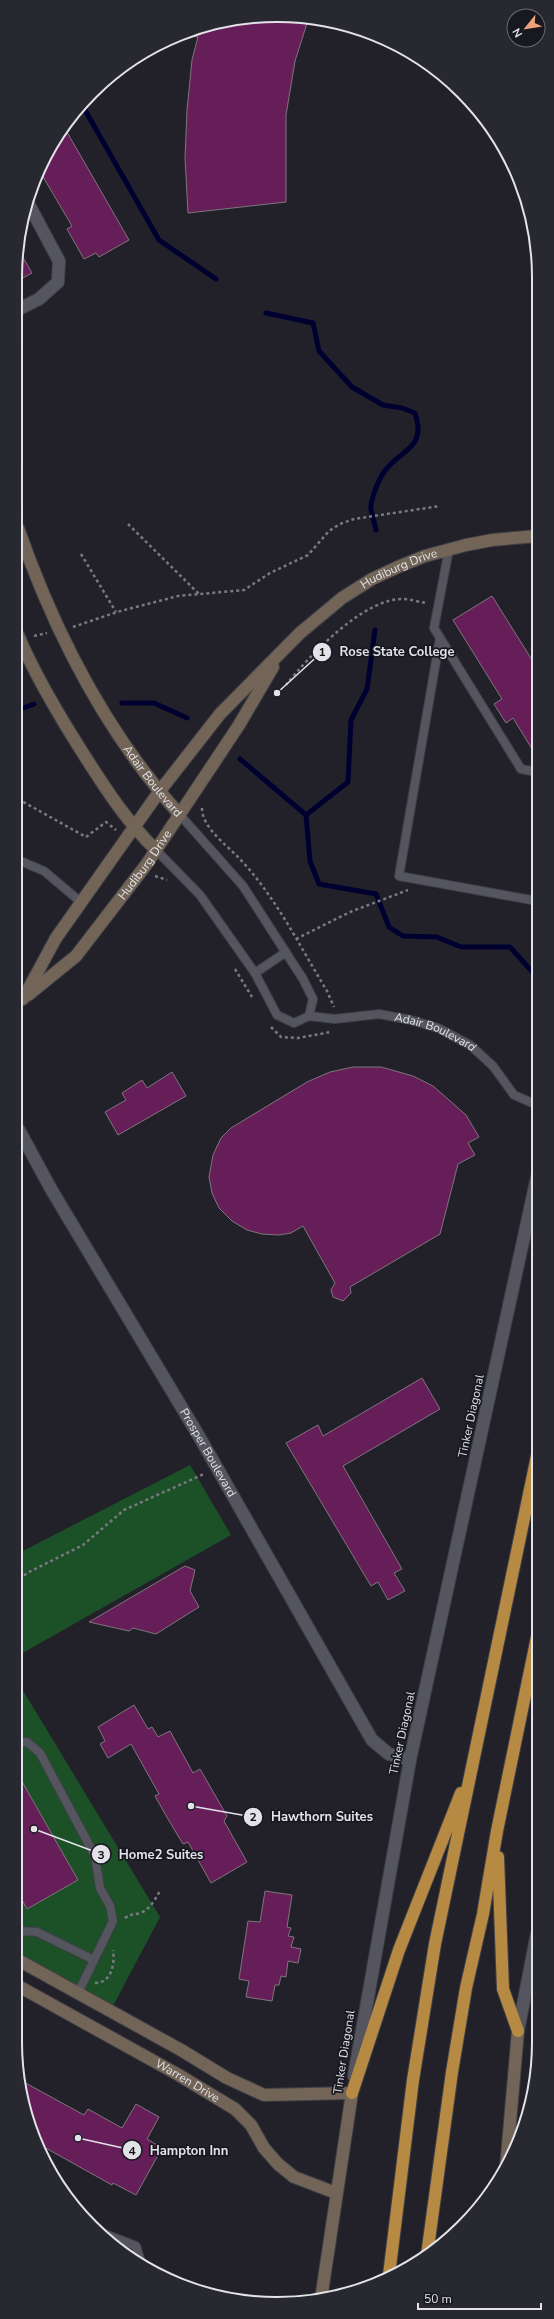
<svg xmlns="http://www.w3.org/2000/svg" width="554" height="2319" font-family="'Nunito Sans',sans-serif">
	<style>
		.green { fill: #1c5128 }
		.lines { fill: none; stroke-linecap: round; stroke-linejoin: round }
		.stream { stroke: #000030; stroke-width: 5 }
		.building { fill: #661e59; stroke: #7f757c }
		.lane-casing { stroke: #3f3f45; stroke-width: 10 }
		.street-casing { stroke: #3f3f45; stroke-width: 14 }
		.secondary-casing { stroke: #3f3f45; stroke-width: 14 }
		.highway-casing { stroke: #3f3f45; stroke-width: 14 }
		.path { stroke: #7a7981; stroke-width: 2.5; stroke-dasharray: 3 3; stroke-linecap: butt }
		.lane { stroke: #55555f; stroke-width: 8 }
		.street { stroke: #55555f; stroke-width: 12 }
		.secondary { stroke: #726557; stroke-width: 12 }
		.highway { stroke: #b78a44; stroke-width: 12 }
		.labels { text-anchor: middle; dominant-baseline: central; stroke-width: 3.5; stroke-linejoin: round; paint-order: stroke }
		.street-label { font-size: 12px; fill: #e2e2e8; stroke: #181820 }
		.rim { fill: none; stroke: #e2e2e8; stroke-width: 2 }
		.leader { fill: none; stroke: #e2e2e8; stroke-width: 1.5 }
		.callout-dot { fill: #e2e2e8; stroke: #181820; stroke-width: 1.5 }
		.mark-label { font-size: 12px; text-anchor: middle; font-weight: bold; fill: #111 }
		.callout-label { font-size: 13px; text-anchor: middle; font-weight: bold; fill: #e2e2e8; stroke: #181820; stroke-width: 3.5; stroke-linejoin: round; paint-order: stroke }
	</style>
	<rect width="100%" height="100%" fill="#22212a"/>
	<!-- green -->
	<path class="green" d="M190,1465L231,1535L19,1655V1553Z
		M19,1684L160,1917L113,2006L20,1956Z"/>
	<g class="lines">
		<!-- stream -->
		<path class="stream" d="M81,103L159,240L216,279
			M266,313L313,323L319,351L352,387L383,405L402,408L415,413C427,450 401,448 384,472C379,479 370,500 371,509C372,516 375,524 376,530
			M375,630L367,689L351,720L348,782L306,815L310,861L319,884L376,894L389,927L403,936L437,937L461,947H510L537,977
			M122,703H154L187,718
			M18,710L34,704
			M240,759L306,815"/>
	</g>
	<!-- building -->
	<path class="building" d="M260,16L309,17L295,61L286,115V202L188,213L185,158L187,110L192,60L198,37L182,34L209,24Z
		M64,127L129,240L99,257L96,253L84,259L67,229L72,226L39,170L50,146Z
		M17,247L32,273L17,281Z
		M492,596L537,668V757L513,718L506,723L494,704L502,699L453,620Z
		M353,1067H381L413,1076L433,1086L466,1115L479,1137L468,1143L475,1155L458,1164L440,1234L350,1287L351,1293L343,1301L333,1297L331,1290L335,1283L303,1226L291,1233L279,1235L262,1234L247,1230L232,1221L219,1208L212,1193L209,1177L213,1155L221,1138L231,1128L307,1082L330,1072Z
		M172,1072L186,1096L118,1135L105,1112L126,1100L122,1093L142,1080L147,1088Z
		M422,1378L440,1409L343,1466L402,1569L394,1573L405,1591L388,1600L378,1582L371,1586L286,1443L318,1425L323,1436Z
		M185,1566L195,1570L190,1591L199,1607L156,1634L133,1628L129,1631L89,1622Z
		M134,1705L148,1729L152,1727L158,1737L170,1731L193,1773L200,1769L227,1816L224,1821L247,1862L211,1883L188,1842L183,1844L168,1819L155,1796L159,1794L131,1744L108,1758L100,1744L105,1741L98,1727Z
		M20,1778L78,1880L27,1909L20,1896Z
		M265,1891L292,1895L287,1927L291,1928L288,1936L294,1937L291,1947L301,1949L298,1963L288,1961L286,1977L281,1976L279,1985H275L272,2001L246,1997L249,1981L239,1979L248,1921L260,1922Z
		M20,2080L84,2115L88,2109L122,2128L136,2104L159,2117L147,2139L162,2148L136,2195L113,2183L112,2185L35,2142L20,2093Z"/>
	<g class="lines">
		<defs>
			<g id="lane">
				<path d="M449,549L434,628L521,769L537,772"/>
				<path d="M440,638L399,876L537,901"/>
				<path d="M180,815L243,886L303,979L313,999L309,1016"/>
				<path id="s1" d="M156,850L200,895L255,973L277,1015L294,1023L309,1016L335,1019L379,1014L411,1020L438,1028L470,1045L493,1066L514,1095L537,1105"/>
				<path d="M18,860L44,871L82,903"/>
				<path d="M255,973L286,952"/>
				<path d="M19,1742H27L40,1753L95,1856L100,1888L110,1906L113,1921L78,1993"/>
				<path d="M20,1931L37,1932L94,1960"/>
				<path d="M97,2231L136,2246L140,2259L139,2263"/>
			</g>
			<g id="street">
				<path d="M17,310L39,299L58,282L59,261L27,201"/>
				<path id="s2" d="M19,1130L51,1189L200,1438L372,1740L389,1754L410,1760"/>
				<path d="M518,2031L537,1933"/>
				<path d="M354,2076L410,1760L537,1177"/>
			</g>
			<g id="secondary">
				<path id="s3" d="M18,528C54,631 106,733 180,815"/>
				<path d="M18,635C36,678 61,719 86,758C107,791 128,823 156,850"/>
				<path id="s4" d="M28,995L76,956L146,865L239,725L273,667"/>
				<path id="s5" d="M23,999L56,938L159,792L220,714L300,633L342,598L372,579L400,566L425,556L466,545L492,540L537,536"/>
				<path d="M20,1961L181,2050L227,2078L264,2095L352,2093L321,2299"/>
				<path id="s6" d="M20,1987L177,2074L235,2109L251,2125L264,2148L278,2164L294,2177L336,2193"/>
				<path d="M506,2168L518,2031"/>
			</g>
			<path id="highway" d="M498,1857L503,1989L518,2031
				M352,2093L399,1950L461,1793
				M427,2255L452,2072L466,1988L483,1914L497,1831L537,1637
				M389,2275L413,2080L435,1944L537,1456"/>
		</defs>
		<!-- lane casing -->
		<use href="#lane" class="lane-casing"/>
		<!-- street casing -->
		<use href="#street" class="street-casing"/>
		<!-- secondary casing -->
		<use href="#secondary" class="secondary-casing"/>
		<!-- highway casing -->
		<use href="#highway" class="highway-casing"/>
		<!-- path -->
		<path class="path" d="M128,524L199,594
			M81,554L116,612
			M73,627L117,612L178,596L244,590L270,573L308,555L329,531L340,524L354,519L440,506
			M34,636L47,633
			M286,685C309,656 363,599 402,599C410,599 419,602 426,603
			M18,799L86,837L106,822L116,830
			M202,808C202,827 225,844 237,856C275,895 299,945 327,991L334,1007
			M155,876L167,880
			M296,939L350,912L408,890
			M235,969L252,997
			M271,1027L281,1037L298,1038L331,1032
			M19,1579L29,1572L83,1545L124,1510L204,1474
			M125,1918C130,1914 134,1915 140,1913C150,1910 155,1899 160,1891
			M95,1983C112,1983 115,1963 113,1950"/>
		<!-- lane -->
		<use href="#lane" class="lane"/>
		<!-- street -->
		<use href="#street" class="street"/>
		<!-- secondary -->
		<use href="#secondary" class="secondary"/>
		<!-- highway -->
		<use href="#highway" class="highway"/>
	</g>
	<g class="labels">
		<!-- street labels -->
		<g class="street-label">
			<text stroke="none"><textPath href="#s5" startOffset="580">Hudiburg Drive</textPath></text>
			<text stroke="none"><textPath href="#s3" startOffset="288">Adair Boulevard</textPath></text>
			<text stroke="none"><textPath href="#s4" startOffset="176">Hudiburg Drive</textPath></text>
			<text stroke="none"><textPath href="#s1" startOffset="371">Adair Boulevard</textPath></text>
			<text transform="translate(471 1416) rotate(-78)">Tinker Diagonal</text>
			<text stroke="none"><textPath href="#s2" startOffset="374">Prosper Boulevard</textPath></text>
			<text transform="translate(402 1733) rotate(-78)">Tinker Diagonal</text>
			<text transform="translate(344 2052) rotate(-81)">Tinker Diagonal</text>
			<text stroke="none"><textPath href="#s6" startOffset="192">Warren Drive</textPath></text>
		</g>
	</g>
	<!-- crop -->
	<path d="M0 0H554V2319H0ZM277 22H277A255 255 0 0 1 532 277V2042A255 255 0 0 1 277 2297H277A255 255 0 0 1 22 2042V277A255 255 0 0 1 277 22Z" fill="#282830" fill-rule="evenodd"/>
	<path class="rim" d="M277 22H277A255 255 0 0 1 532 277V2042A255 255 0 0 1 277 2297H277A255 255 0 0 1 22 2042V277A255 255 0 0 1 277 22Z"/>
	<!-- callouts -->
	<path class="leader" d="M277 693L322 652M191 1806L253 1817M34 1829L101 1854M78 2138L132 2150"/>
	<g class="callout-dot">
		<circle cx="277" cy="693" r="4"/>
		<circle cx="191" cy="1806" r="4"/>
		<circle cx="34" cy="1829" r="4"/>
		<circle cx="78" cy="2138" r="4"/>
		<circle cx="322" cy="652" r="10"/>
		<circle cx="253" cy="1817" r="10"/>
		<circle cx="101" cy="1854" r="10"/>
		<circle cx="132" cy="2150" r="10"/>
	</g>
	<g class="mark-label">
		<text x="322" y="656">1</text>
		<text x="253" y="1821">2</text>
		<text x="101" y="1859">3</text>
		<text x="132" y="2155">4</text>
	</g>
	<g class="callout-label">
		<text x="397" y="656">Rose State College</text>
		<text x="322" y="1821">Hawthorn Suites</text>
		<text x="161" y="1859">Home2 Suites</text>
		<text x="189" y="2155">Hampton Inn</text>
	</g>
	<!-- north arrow -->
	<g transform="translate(526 28) rotate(240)"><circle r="19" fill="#181820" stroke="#696970"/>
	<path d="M0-3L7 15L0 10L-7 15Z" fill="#f0a279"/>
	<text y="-6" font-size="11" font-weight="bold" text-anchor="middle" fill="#e2e2e8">N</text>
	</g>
	<!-- scale -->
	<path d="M418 2303v6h123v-6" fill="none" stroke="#e2e2e8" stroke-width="2"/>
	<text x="424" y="2303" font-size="12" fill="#e2e2e8" stroke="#181820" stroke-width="3" paint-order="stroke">50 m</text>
</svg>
